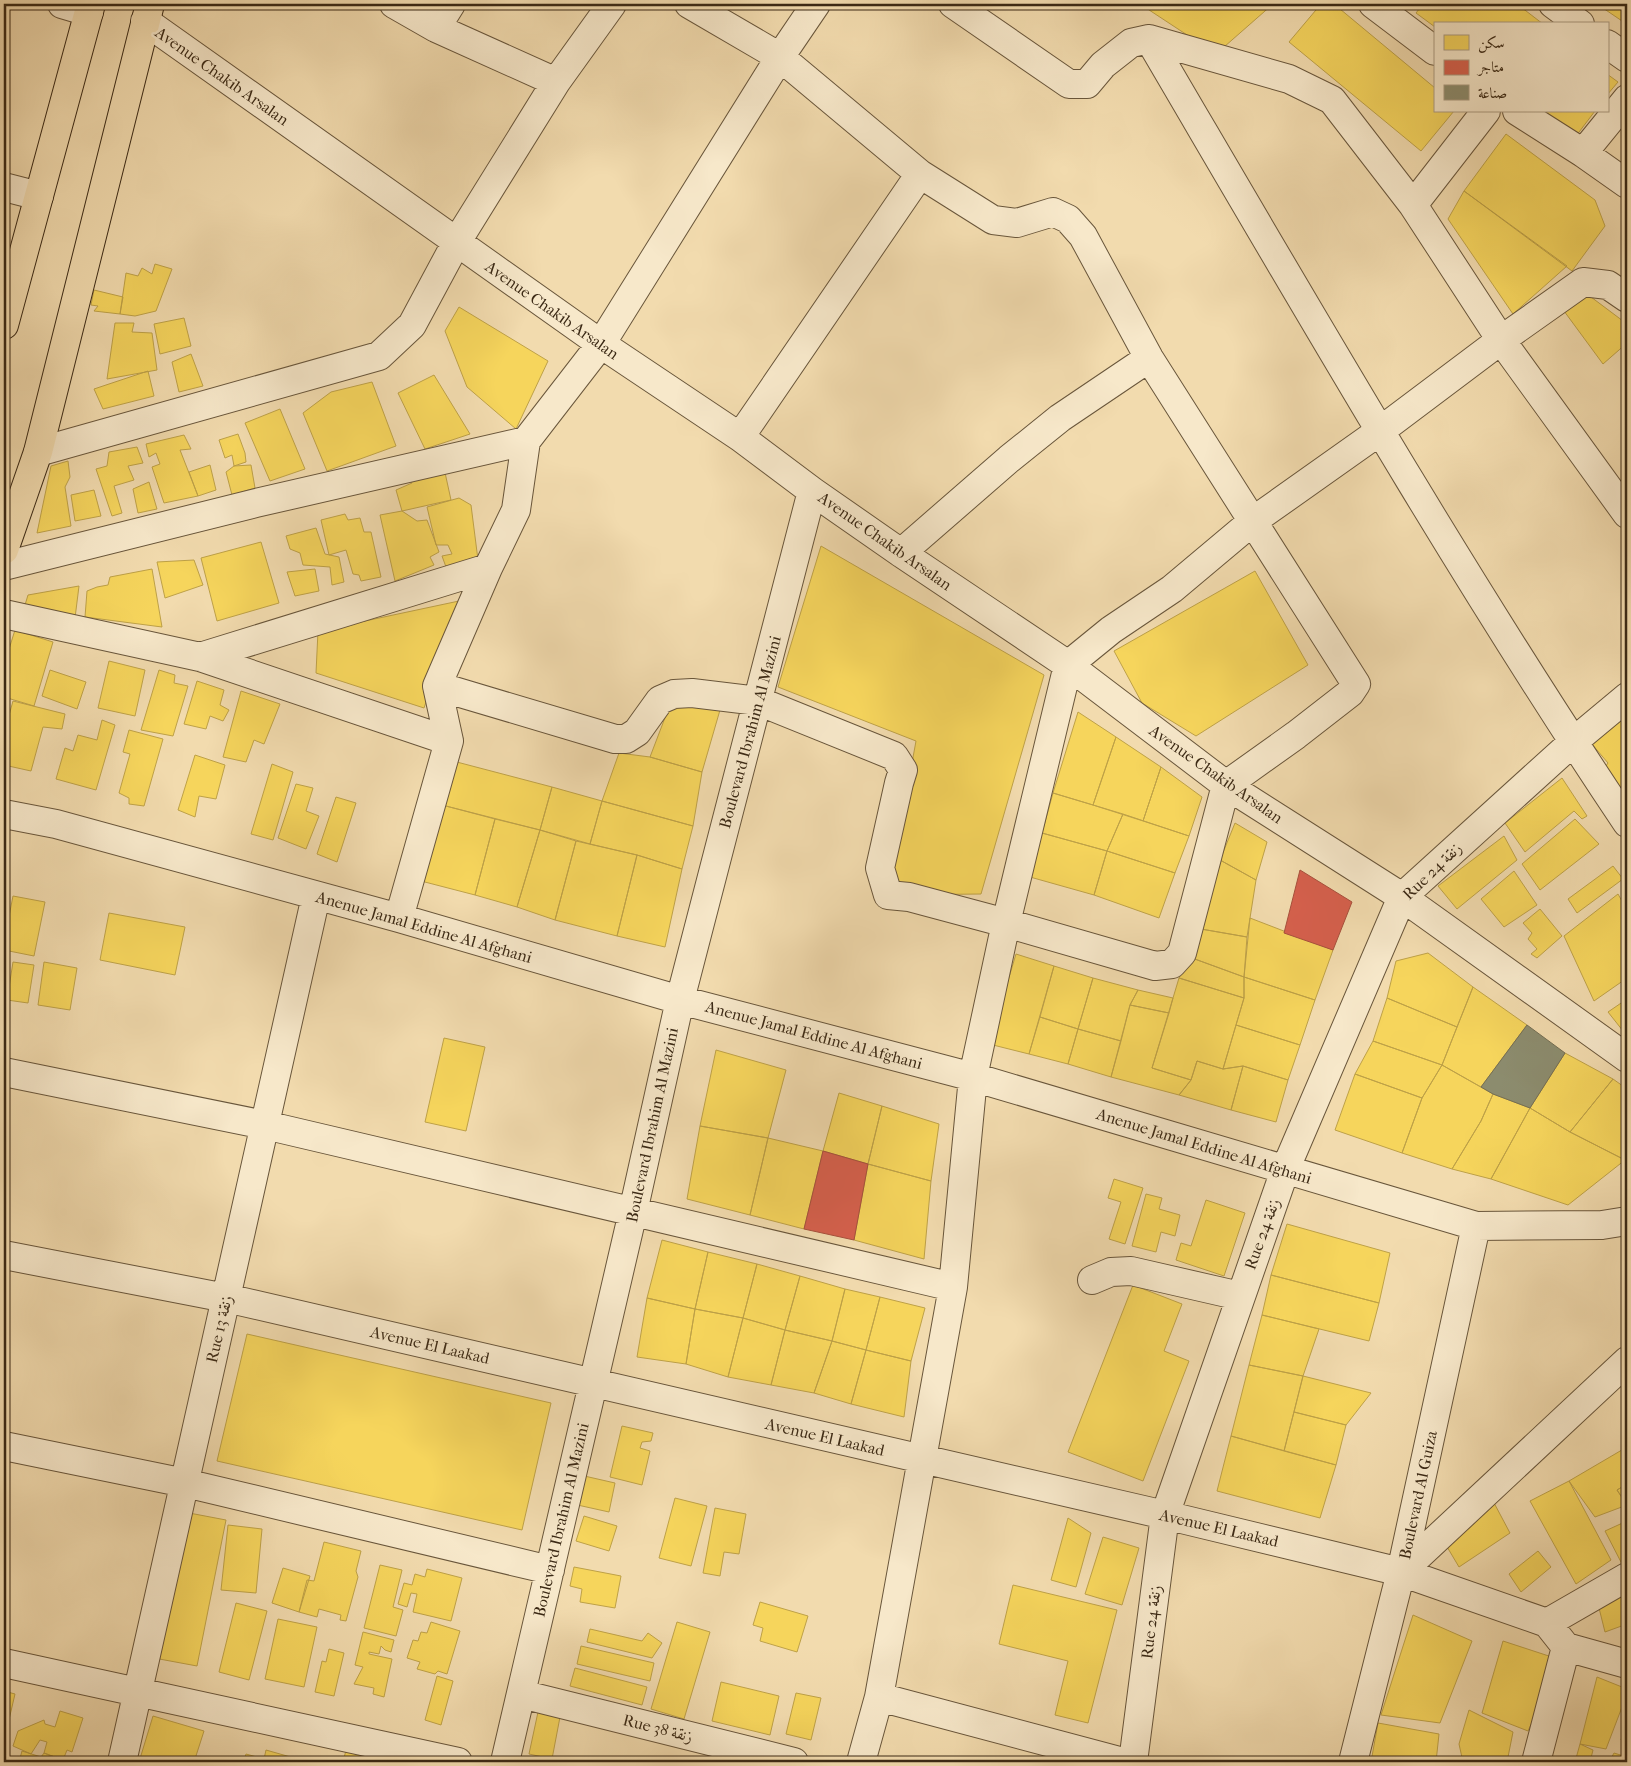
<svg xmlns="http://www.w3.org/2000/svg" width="1631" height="1766" font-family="'IM FELL French Canon',Amiri,serif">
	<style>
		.homes { fill: #f6d55c; stroke: #bea147 }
		.shops { fill: #d6604d; stroke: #a8503c }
		.industry { fill: #8c8c6e; stroke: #746e53 }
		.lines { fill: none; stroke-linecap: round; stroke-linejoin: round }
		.minor-casing { stroke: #69563b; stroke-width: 30 }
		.major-casing { stroke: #3b2915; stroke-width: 30 }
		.minor { stroke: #f7e8ca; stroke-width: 28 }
		.major { stroke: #f2dbae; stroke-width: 28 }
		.labels { text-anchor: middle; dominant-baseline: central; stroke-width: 5; stroke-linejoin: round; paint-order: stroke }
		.street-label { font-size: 16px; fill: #3b2915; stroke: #f7e8ca }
	</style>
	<rect width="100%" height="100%" fill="#f2dbae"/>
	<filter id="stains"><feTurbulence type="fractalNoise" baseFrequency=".004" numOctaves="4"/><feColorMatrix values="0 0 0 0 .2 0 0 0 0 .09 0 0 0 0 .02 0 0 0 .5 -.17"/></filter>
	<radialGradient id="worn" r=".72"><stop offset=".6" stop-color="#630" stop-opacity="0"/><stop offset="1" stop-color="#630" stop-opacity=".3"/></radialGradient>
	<!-- homes -->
	<path class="homes" d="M1140,4H1273L1216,54Z
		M1321,4H1334L1435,88V111H1454L1421,151L1289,42Z
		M1423,4H1517L1543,24H1435V27L1416,13Z
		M1597,4H1627V20L1625,23Z
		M1607,74L1618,82L1607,95Z
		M1544,111H1595L1576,136Z
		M1506,134L1595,200L1605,226L1572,271L1464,191Z
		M1464,191L1567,266L1513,314L1448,219Z
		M155,264L172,269L156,311L135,316L120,314L126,273L138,276L142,268L152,274Z
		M94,290L123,297L120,314L94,311L98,306L91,305Z
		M1587,294L1627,324V343L1603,364L1564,311Z
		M459,307L548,361L516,429L467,387L445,331Z
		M184,318L191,346L160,354L154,324Z
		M115,323H134L132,332L152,333L157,370L107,379Z
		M191,354L203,386L179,392L172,362Z
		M148,371L154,396L103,409L94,389Z
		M434,375L470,434L425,449L398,393Z
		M372,382L396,446L327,471L303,413L331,392Z
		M280,409L305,469L270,481L245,423Z
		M238,434L245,453L246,462L234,466L232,455L225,458L219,440Z
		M184,435L191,449L180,450L198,496L164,503L152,467L160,464L156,453L149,457L146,444Z
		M137,447L143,463L128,466L134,480L114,486L122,513L112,516L96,469L107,466L109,452Z
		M68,461L70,477L65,487L71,526L37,533L51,466Z
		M210,465L216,490L198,496L189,472Z
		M251,465L255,488L232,495L226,472L234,466Z
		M444,468L451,500L402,511L396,490L412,483L408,475Z
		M149,482L157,509L138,513L133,489Z
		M94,490L101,516L75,521L71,495Z
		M459,498L471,505L478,560L446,567L442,556L452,554L448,545H436L427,507Z
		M402,511L417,521L427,520L439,552L430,557L434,565L395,581L380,515Z
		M345,514L348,520L360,518L364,532H371L381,577L361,581L359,575L353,574L346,550L329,555L321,520Z
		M316,528L325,554L339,557L344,582L332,585L330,567L303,565L300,553L290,549L286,536Z
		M261,542L279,603L217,621L201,558Z
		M821,546L1044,675L981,894L888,895L916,741L778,687Z
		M194,560L203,585L165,598L157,562Z
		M152,569L162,627L85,617L87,591L97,587L108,585L110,577Z
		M315,569L319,591L295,596L287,572Z
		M1255,571L1308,665L1196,736L1142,703L1114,651Z
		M79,586L75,618L25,605L28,595Z
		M459,601L424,708L316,673L318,631Z
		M15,630L53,642L34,706L4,697V665Z
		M109,661L145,670L135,716L98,708Z
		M50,670L86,682L77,709L42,696Z
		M159,670L175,675L174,683L188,686L173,736L141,730Z
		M197,681L224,690L220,705L229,710L223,721L210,716L206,729L184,724Z
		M241,691L280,704L264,744L254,740L246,762L223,757Z
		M13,701L65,714L62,729L43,727L31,771L4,765V733Z
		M671,702L720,710L702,772L650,757Z
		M1078,712L1116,737L1093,805L1053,793Z
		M1627,713V800L1603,770L1608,763L1591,743Z
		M102,720L115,725L96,790L56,779L65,748L73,751L78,735L97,740Z
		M129,730L163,739L144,806L129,804V798L119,793L130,754L123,752Z
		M1116,737L1161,767L1143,821L1093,805Z
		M619,753L650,757L702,772L693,826L602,801Z
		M195,755L225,765L216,799L199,796L195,817L178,810Z
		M453,761L552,787L540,830L442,805Z
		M272,764L293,772L273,840L251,834Z
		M1161,767L1202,797L1189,836L1143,821Z
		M1562,778L1587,816L1582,819L1574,811L1525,852L1505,823Z
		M296,784L313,788L306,811L319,816L306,849L278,838Z
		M552,787L602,801L590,844L540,830Z
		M1053,793L1123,814L1107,851L1042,833Z
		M336,797L356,803L337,862L317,854Z
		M602,801L693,826L682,869L637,855L590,844Z
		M442,805L495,819L475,895L421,881Z
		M1123,814L1189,836L1175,873L1107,851Z
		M495,819L540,830L517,907L475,895Z
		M1575,819L1599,844L1540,890L1522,864Z
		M1235,823L1267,842L1256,880L1220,860Z
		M540,830L576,841L555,920L517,907Z
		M1042,833L1107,851L1094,895L1030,877Z
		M1504,836L1517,860L1457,909L1438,886Z
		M576,841L637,855L617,936L555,920Z
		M1107,851L1175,873L1159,918L1094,895Z
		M637,855L682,869L665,947L617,936Z
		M1220,860L1256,880L1247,937L1201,929Z
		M1613,866L1623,879L1577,913L1568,899Z
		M1514,871L1537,905L1504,927L1481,899Z
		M1618,894L1627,910V978L1594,1001L1564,936Z
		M13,896L45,902L34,956L4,950V942Z
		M1540,909L1562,936L1537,958L1531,954L1537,949L1528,939L1532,933L1523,923Z
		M109,913L185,927L175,975L100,960Z
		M1250,918L1333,950L1315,1000L1244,977Z
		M1201,929L1247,937L1244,977L1192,958Z
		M1428,953L1473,987L1457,1027L1387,998L1396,961Z
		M1016,954L1054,966L1029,1054L989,1044Z
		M1192,958L1244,977V998L1179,978Z
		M13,962L34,965L28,1003L7,1000Z
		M44,962L77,968L70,1010L38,1005Z
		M1054,966L1093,978L1078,1029L1040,1017Z
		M1244,977L1315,1000L1300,1045L1236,1025L1244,998Z
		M1093,978L1138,990L1130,1005L1121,1041L1078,1029Z
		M1179,978L1244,998L1223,1069L1197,1061L1191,1080L1152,1068Z
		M1473,987L1527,1025L1481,1087L1442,1065Z
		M1138,990L1173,998L1169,1013L1130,1005Z
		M1387,998L1457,1027L1442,1065L1373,1041Z
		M1627,999V1036L1608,1012Z
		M1130,1005L1169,1013L1152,1068L1191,1080L1179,1095L1111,1077Z
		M1040,1017L1078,1029L1068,1064L1029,1054Z
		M1236,1025L1300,1045L1288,1080L1243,1066L1223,1069Z
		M1078,1029L1121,1041L1111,1077L1068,1064Z
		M444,1038L485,1047L466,1131L425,1122Z
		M1373,1041L1442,1065L1422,1098L1355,1074Z
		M716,1050L786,1070L768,1138L700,1126Z
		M1565,1053L1613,1079L1570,1132L1530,1108Z
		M1197,1061L1223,1069L1243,1066L1231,1110L1179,1095L1191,1080Z
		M1442,1065L1493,1094L1481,1121L1452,1169L1402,1153L1422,1098Z
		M1243,1066L1288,1080L1276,1122L1231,1110Z
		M1355,1074L1422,1098L1402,1153L1335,1130Z
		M1613,1079L1627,1089V1158L1625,1160L1570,1132Z
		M839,1093L882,1106L868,1164L823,1151Z
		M1493,1094L1530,1108L1491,1179L1452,1169L1481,1121Z
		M882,1106L939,1124L931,1181L868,1164Z
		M1530,1108L1570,1132L1625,1160L1568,1205L1491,1179Z
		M700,1126L768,1138L750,1215L687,1199Z
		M768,1138L823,1151L804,1229L750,1215Z
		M868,1164L931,1181L924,1259L854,1240Z
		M1114,1179L1143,1188L1125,1244L1109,1239L1121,1202L1108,1198Z
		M1146,1194L1162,1198L1159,1209L1180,1215L1175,1236L1161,1232L1156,1252L1132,1246Z
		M1206,1200L1245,1213L1224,1276L1176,1260L1181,1243L1191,1246Z
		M1287,1224L1390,1253L1379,1303L1271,1275Z
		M662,1240L708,1252L695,1309L647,1298Z
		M708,1252L757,1264L743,1318L695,1309Z
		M757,1264L800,1276L785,1330L743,1318Z
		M1271,1275L1379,1303L1369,1341L1262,1315Z
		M800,1276L845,1289L832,1341L785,1330Z
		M1133,1285L1182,1304L1164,1351L1189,1361L1143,1481L1068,1452Z
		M845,1289L880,1297L866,1350L832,1341Z
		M880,1297L925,1308L911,1361L866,1350Z
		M647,1298L695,1309L686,1364L637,1357Z
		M695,1309L743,1318L728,1377L686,1364Z
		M1262,1315L1319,1329L1303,1376L1249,1365Z
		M743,1318L785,1330L771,1385L728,1377Z
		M785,1330L832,1341L814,1393L771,1385Z
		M247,1334L551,1403L522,1530L217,1461Z
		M832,1341L866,1350L851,1404L814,1393Z
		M866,1350L911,1361L904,1417L851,1404Z
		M1249,1365L1303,1376L1284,1451L1231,1436Z
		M1303,1376L1371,1393L1346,1425L1294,1412Z
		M1294,1412L1346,1425L1336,1465L1284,1451Z
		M622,1426L653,1433L651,1441L642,1442L640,1448L650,1451L642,1485L610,1477Z
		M1231,1436L1336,1465L1320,1518L1217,1491Z
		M1627,1447V1484L1617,1490L1627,1505L1595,1517L1569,1481Z
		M580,1475L615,1483L609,1512L573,1504Z
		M1569,1481L1611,1560L1576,1584L1530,1501Z
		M1627,1484V1505L1617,1490Z
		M675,1498L707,1506L691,1566L659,1558Z
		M1493,1501L1510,1533L1459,1567L1440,1535Z
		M715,1508L746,1514L739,1554L724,1552L720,1576L703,1573Z
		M184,1512L226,1520L197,1666L154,1658Z
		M584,1516L617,1526L609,1551L576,1541Z
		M1068,1518L1091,1533L1076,1587L1051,1580Z
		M1627,1521V1560L1622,1564L1605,1531Z
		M228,1525L262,1529L256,1593L221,1590Z
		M1103,1537L1139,1548L1122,1605L1085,1594Z
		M324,1542L361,1551L356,1571L358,1577L346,1621L340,1620L341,1615L319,1609L317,1617L299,1612L307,1580L314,1581Z
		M1538,1551L1551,1567L1521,1592L1509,1574Z
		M380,1565L402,1570L393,1607L403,1610L396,1636L364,1628Z
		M574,1567L621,1576L615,1608L580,1602L582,1589L570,1586Z
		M283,1568L310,1576L299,1612L272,1603Z
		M427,1569L462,1578L451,1621L413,1612L417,1594L411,1593L407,1607L398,1604L404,1583L412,1585L415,1574L425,1577Z
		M1013,1585L1117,1610L1088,1723L1055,1715L1068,1661L999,1644Z
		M1627,1589V1624L1605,1632L1598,1604Z
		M760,1602L808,1616L797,1652L760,1641L763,1628L753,1625Z
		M236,1603L267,1611L249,1680L219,1672Z
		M1413,1615L1472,1641L1440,1723L1381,1715Z
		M278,1619L317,1627L304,1687L265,1679Z
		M431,1622L460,1631L447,1674L438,1671L435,1674L417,1669L420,1662L407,1658L413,1640L418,1641L421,1632L427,1633Z
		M677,1622L710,1632L684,1719L651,1709Z
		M590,1629L642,1641L648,1633L662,1643L652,1658L587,1642Z
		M363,1632L394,1640L391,1652L385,1650L381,1646L379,1654L369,1652V1654L392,1659L384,1697L373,1694L374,1688L354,1684L363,1667L355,1665Z
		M1503,1641L1561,1660L1528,1731L1482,1713Z
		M581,1646L654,1663L650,1681L577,1664Z
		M329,1649L344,1653L334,1696L315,1692L322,1661L326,1662Z
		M575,1668L647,1687L642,1705L570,1686Z
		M437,1676L453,1681L441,1725L425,1720Z
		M1597,1677L1627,1689V1694L1606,1749L1580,1744Z
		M721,1682L779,1696L770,1735L712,1721Z
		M4,1691L15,1694L4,1741Z
		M796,1693L821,1698L811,1740L786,1734Z
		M1469,1710L1513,1732L1507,1762H1463L1459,1744Z
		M60,1711L83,1718L72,1752L67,1750L63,1760L44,1753L47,1742L40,1740L31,1754L13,1746L18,1731L44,1720L45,1724L55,1727Z
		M538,1712L560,1717L552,1759L529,1754Z
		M153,1716L204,1731L194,1762H139Z
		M1627,1718V1742L1621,1740Z
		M1378,1723L1439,1734L1436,1762H1371Z
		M1580,1744L1593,1750L1590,1762H1575Z
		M266,1750L294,1758L293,1762H243L246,1754L264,1759Z
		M346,1750L392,1762H343Z
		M22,1751L41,1757L44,1753L68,1762H19Z
		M1614,1753L1627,1757V1762H1609Z"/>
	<!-- shops -->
	<path class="shops" d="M1300,870L1352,902L1333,950L1284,933Z
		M823,1151L868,1164L854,1240L804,1229Z"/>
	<!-- industry -->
	<path class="industry" d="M1527,1025L1565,1053L1530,1108L1493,1094L1481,1087Z"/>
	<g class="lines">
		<defs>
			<path id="minor" d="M62,4L89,12
				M394,4L436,28L556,82
				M953,4L1069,84H1087L1103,65L1131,43L1149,39L1289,79L1332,100L1413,205L1501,340L1627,514
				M1373,4L1435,51
				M1553,4L1580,24
				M145,21L601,344L740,437L812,491L901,553L1068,665L1226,785L1402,897L1627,1058
				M436,28L451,4
				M1149,39C1304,303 1457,569 1627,823
				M1607,44L1627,58
				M1517,111L1583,153L1627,184
				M1583,153L1627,99
				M4,187L39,196
				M1413,205L1486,111
				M740,437L920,174
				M38,452L379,356L412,325L456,243L556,82L612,4
				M901,553L1009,459L1060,418L1149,358
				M4,566L256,503L526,441
				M4,614L200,657L449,741
				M200,657L488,568
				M437,686L615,739H626L637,732L660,700L674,694L692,693L758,701L894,756L903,770L899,783L880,868L888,895L909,897L1006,923L1155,966L1172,964L1182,953L1226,785L1296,735L1350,693L1356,684L1149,358L1083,236L1068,219L1053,212L1017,223L993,220L920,174L780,57L689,4
				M4,814L56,824L399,918L680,1000L973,1077L1476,1226L1602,1225L1627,1221
				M399,918L449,741L437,686L488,568L516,510L526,441L601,344L780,57L816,4
				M4,1072L265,1125L953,1287
				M4,1255L226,1298L1165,1515L1401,1572L1547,1623L1566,1647L1627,1664
				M1092,1280L1111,1272L1131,1271L1240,1296
				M4,1446L185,1483L550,1570
				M1401,1572L1627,1361
				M1547,1623L1627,1577
				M4,1663L458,1762
				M521,1694L794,1762
				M879,1697L1123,1762
				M122,1762L316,896
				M505,1762L633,1212L680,1000L812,491
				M861,1762L879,1697L953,1287L973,1077L1006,923L1068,665L1111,630L1172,589L1253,521L1380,431L1501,340L1583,282L1608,285L1627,298
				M1133,1762L1165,1515L1285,1170L1402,897L1573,742L1627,697
				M1353,1762L1401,1572L1476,1226
				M1536,1762L1566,1647"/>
			<path id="major" d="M4,325L91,4
				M4,550L38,452L150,4"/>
		</defs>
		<!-- minor casing -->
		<use href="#minor" class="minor-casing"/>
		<!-- major casing -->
		<use href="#major" class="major-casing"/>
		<!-- minor -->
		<use href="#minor" class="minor"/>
		<!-- major -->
		<use href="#major" class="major"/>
	</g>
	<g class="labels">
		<!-- street labels -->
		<g class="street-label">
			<text transform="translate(222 76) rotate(35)">Avenue Chakib Arsalan</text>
			<text transform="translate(552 310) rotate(35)">Avenue Chakib Arsalan</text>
			<text transform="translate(885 541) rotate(35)">Avenue Chakib Arsalan</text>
			<text transform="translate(750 732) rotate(-75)">Boulevard Ibrahim Al Mazini</text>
			<text transform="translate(1216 774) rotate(35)">Avenue Chakib Arsalan</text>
			<text transform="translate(1432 871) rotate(-44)">Rue 24 زنقة</text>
			<text transform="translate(424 927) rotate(16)">Anenue Jamal Eddine Al Afghani</text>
			<text transform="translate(814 1035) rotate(15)">Anenue Jamal Eddine Al Afghani</text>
			<text transform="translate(652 1125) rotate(-78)">Boulevard Ibrahim Al Mazini</text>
			<text transform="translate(1204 1146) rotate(17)">Anenue Jamal Eddine Al Afghani</text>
			<text transform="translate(1262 1234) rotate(-70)">Rue 24 زنقة</text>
			<text transform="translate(219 1329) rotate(-77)">Rue 13 زنقة</text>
			<text transform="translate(430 1345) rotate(13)">Avenue El Laakad</text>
			<text transform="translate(825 1437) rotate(13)">Avenue El Laakad</text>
			<text transform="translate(1418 1495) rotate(-78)">Boulevard Al Guiza</text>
			<text transform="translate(561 1520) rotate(-77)">Boulevard Ibrahim Al Mazini</text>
			<text transform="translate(1219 1528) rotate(13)">Avenue El Laakad</text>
			<text transform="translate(1151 1622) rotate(-83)">Rue 24 زنقة</text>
			<text transform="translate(658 1728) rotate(14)">Rue 38 زنقة</text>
		</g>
	</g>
	<!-- margin -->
	<rect width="1631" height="1766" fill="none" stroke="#f2dbae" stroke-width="20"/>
	<rect x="5" y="5" width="1621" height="1756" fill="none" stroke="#3b2915" stroke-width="2.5"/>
	<rect x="10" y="10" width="1611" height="1746" fill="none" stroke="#3b2915"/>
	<!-- legend -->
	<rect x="1434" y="22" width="175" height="90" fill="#f7e8ca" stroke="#ac9c82"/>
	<rect x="1444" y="35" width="25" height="15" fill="#f6d55c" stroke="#ac9c82"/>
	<text x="1478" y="48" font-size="15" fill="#3b2915">سكن</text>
	<rect x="1444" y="60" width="25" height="15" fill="#d6604d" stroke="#ac9c82"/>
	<text x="1478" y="72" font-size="15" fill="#3b2915">متاجر</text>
	<rect x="1444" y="85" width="25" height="15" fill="#8c8c6e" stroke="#ac9c82"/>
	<text x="1478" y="98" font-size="15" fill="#3b2915">صناعة</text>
	<rect width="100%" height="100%" filter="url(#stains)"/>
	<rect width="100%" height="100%" fill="url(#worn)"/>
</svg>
